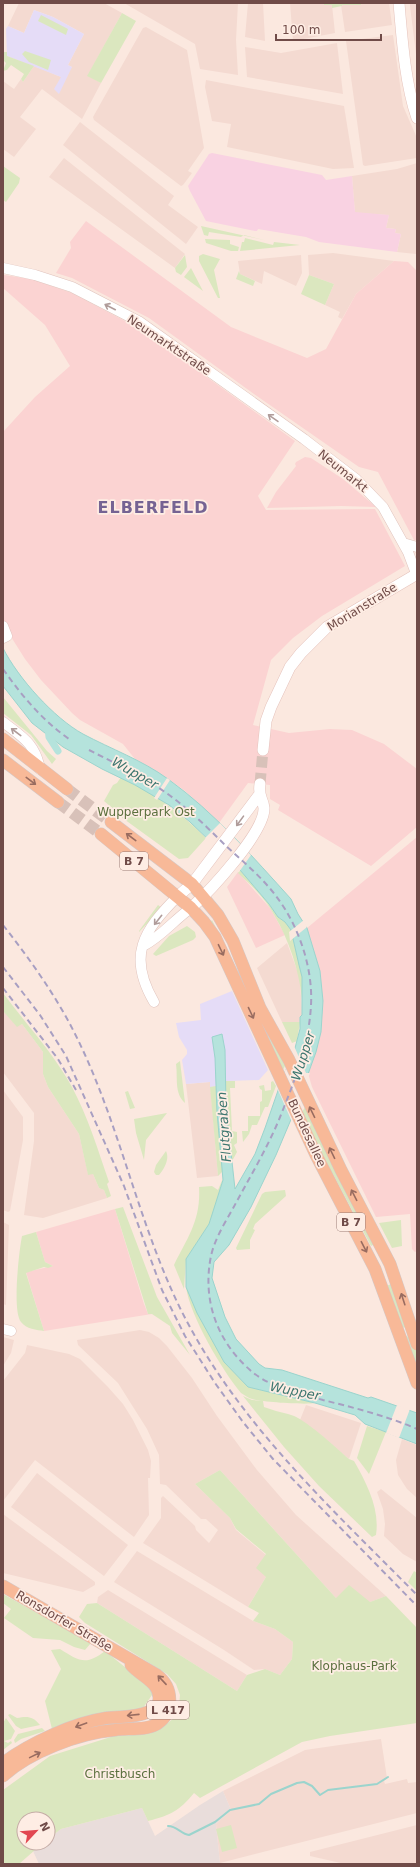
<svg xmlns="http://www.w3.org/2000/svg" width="420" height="1867" font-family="'DejaVu Sans',sans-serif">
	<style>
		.residential { fill: #f4dad1 }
		.commercial { fill: #fbd3d2 }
		.industrial { fill: #e9dddb }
		.education { fill: #e5dcf7 }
		.medical { fill: #f9d2e2 }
		.green { fill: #dbe7bf }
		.water { fill: #b5e3dc; stroke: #9bd4cd }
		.pier { fill: #fbe8df }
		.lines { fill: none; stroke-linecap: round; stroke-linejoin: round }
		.stream { stroke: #9bd4cd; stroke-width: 2 }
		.canal { stroke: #b5e3dc; stroke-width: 7 }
		.secondary-tunnel { stroke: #d8c1b9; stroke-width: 11; stroke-dasharray: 11 5.5; stroke-linecap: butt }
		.primary-tunnel { stroke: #d8c1b9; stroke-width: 12; stroke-dasharray: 12 6; stroke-linecap: butt }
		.tertiary-casing { stroke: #e0c4be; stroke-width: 11 }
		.secondary-casing { stroke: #e5c3bc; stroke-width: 12 }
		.primary-casing { stroke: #d4c9c8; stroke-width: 13 }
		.tertiary { stroke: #fff; stroke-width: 10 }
		.secondary { stroke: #fff; stroke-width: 11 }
		.primary { stroke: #f8b998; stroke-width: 12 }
		.rail { stroke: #a89fc2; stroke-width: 2; stroke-dasharray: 6 4; stroke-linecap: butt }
		.oneway { stroke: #b09c9a }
		.oneway2 { stroke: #996c60 }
		.labels { text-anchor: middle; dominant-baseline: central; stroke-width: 3.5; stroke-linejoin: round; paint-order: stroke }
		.shield { fill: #feede4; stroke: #9b7c77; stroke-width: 1 }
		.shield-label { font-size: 11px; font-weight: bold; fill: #704b48 }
		.street-label { font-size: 12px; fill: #704b48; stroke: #feede4 }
		.park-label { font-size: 12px; fill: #5b703e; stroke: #feede4 }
		.water-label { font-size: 13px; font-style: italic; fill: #3d766f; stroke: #feede4 }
		.district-label { font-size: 16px; font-weight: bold; letter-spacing: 1px; fill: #756393; stroke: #feede4 }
	</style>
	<rect width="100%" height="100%" fill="#fbe8df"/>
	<!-- residential -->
	<path class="residential" d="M19,3H104L122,13L88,75L101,83L82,119L42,89L20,117L36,129L14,157L3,149V81L14,89L21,79L23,82L34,66L61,77L72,67L68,65L84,34L53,17L34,10L24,33L8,26Z
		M124,3H238L236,40L238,75L200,69L195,44Z
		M248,3H263L265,41L245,37Z
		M290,3H324L325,5H332L335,33L293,41Z
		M361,3H389L392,25L345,32L341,5H360Z
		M410,3H417V62L410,6Z
		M146,27L187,50L204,148L188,171L192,173L183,185L181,186L94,120L93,117L143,28Z
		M393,35L403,106L417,138V158L365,166L363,165L346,41Z
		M337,43L343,94L247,77L245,47L281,53Z
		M206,80L344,106L354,168L333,169L227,147L231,124L212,121L205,87Z
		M80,122L174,196L168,205L198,227L186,244L63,145Z
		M64,158L185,254L175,268L49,177Z
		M417,163V253L416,254L397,252L401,234L395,233L396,229L386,228L389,215L355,213L352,176L397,169Z
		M333,253L394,261L356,294L342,319L338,317L340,312L325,305L334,284L309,275L308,255Z
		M301,255L302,273L296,286L264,271L262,284L240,274L238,261Z
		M287,943L300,978L302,1015L300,1022H282L257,968Z
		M3,1011L17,1026L22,1024L43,1052V1074L48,1087L79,1134L88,1174H93L99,1188L104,1190L107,1198L43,1218L24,1215L34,1141V1113L3,1072Z
		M210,1082L218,1176L197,1178L186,1084Z
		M3,1090L23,1117V1140L10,1211L8,1212L3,1210Z
		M3,1222L9,1225L6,1305L3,1304Z
		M140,1330L149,1332L159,1338L167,1346L192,1378L217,1416L257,1470L296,1515L386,1596L370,1602L336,1598L220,1470L195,1484L230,1518L236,1530L266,1555V1577L248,1607L143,1543L161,1518V1498L163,1496L195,1526L196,1530L209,1543L218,1530L206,1519H201L166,1485L160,1484L159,1455L147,1429L118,1383L78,1345L77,1340Z
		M3,1337L14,1340L11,1353L3,1366Z
		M27,1345L69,1354L80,1359L108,1387L123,1404L133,1420L148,1450L151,1461L150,1478H148L149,1515L134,1537L35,1460L3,1501V1381L25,1353Z
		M306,1405L361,1423L349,1459L300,1420Z
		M402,1439L417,1445V1498L407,1489L398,1475L396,1460Z
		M37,1473L128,1545L104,1576L11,1507Z
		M381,1489L417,1518V1562L403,1554L384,1536L385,1524L383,1509L377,1492Z
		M3,1514L95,1582V1585L83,1592L3,1573Z
		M137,1551L253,1621L275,1629L293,1642L292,1659L280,1675L265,1669L254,1670L224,1650L114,1582Z
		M108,1590L247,1675L237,1691L97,1603L98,1597Z
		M381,1739L387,1778L384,1781L385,1784L407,1779L408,1783L417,1782V1813L220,1863L216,1824L231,1810L223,1791L305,1750Z
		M417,1825V1864H345L310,1856V1852Z"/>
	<!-- commercial -->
	<path class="commercial" d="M86,221L231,327L307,358L326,349L356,294L394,261L408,262L417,271V540H414L378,472L359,467L254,394L149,318L72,278L56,273L71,248L70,242Z
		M4,275L31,279L72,293L142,330L295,441L258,496L266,510L375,509L405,566L322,616L293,638L271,660L253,725L289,733L330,729L352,730L384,744L417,769V827L371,866L278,810L280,805L270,799V785L248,783L219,823L185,791L167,778L135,759L123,744L80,720L72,713L41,680L25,659L8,632L3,617V432L35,397L70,366L45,325L3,288Z
		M305,457L311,458L343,479L376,507L341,506L267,508L276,492L296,466L295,464L296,462Z
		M417,837V1251L415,1252L412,1249L410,1214L376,1217L312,1087L308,1073L316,1052L321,1032L323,1001L320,971L307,928Z
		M238,872L270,908L285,935L256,948L227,887Z
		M115,1209L144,1304L148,1314H152L44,1331L26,1272L53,1266L45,1262L36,1232Z"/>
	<!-- industrial -->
	<path class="industrial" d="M223,1791L231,1810L216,1824L220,1863L39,1864L33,1851L43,1843H48V1839L61,1829L142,1808L155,1836L200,1805Z"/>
	<!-- education -->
	<path class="education" d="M34,10L53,17L84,34L68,65L72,67L59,94L54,89L61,77L7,56L6,29L8,26L24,33Z
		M232,991L268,1070L259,1080L227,1081L226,1086L210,1087V1082L186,1084L182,1060L187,1054V1050L179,1037L176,1023L201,1020L200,1004Z"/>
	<!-- medical -->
	<path class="medical" d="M212,153L322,175L326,180L352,176L355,212L389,215L386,228L396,229L395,233L401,234L397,252L319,242L306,237L258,229L257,231H255L206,221L190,191L188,186L209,154Z"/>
	<!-- green -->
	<path class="green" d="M324,3H361V5H342V6L332,8V5H324Z
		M122,13L136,21L101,83L87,76Z
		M41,15L68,29L66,35L38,21Z
		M25,51L51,60L48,70L29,62L22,54Z
		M4,52H7V56L34,66L23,82L21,79L24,74L11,65L7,70L3,71L6,63L4,61Z
		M3,166L20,178L19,183L6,202L3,200Z
		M201,226L268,241L244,235L241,237L209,232L208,236L204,235Z
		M245,238L273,245L274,242L300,245L240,251L242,242H244Z
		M205,239L230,240V244L239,247L238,251H231L206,243Z
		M203,254L220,259L214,270L220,298H218L199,261V256Z
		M185,255L187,267L181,275L176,272L175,268Z
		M191,268L203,291L184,277Z
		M239,271L240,274L255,281L253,286L236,279Z
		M309,275L334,284L325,305L301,294Z
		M3,697L47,751L56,759L52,764L31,735L3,713Z
		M121,777C153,792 181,813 206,838L188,858L179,859L117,814V812L104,801L113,785L117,783Z
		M240,870L269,904L278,917L285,922L291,930L302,977V999C299,970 289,940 274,915C266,899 251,885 238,873Z
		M158,905L162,908L139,932V931Z
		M212,920L226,947L264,1029L286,1064L282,1072L210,923Z
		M187,926L195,932L196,937L193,940L156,956L153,954L169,936Z
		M3,993C26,1024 54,1054 72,1087C88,1117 98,1150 109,1182L107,1184L111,1196L107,1198L104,1190L99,1188L93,1174L88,1175L79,1134L48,1087L43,1074V1052L22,1024L17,1027L3,1011Z
		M282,1022H300L297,1041L292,1043Z
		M180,1061L185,1103C174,1093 178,1078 176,1064Z
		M226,1081H235V1088H230L232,1131L237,1132V1143L234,1145L237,1152L231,1163L226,1107Z
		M273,1081L276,1086L268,1107H265L257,1125H252L249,1134L243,1142L242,1131H248V1116H260V1102L262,1101V1090L260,1089L259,1086L264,1085L265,1091L271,1090V1082Z
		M216,1086L223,1171L218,1176L210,1087Z
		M128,1091L135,1108L130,1109L125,1092Z
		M305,1107L375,1244L371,1246L333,1174L322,1160L301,1114Z
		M167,1113L146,1140L144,1160L136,1133L134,1119Z
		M166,1151C170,1159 164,1169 159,1175H156L154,1172L156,1165Z
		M223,1178L215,1209L209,1224L186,1259L184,1289L174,1265C188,1237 201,1220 199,1187L212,1186L218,1190Z
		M285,1190L286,1196L255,1224L253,1229L255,1230L250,1240V1249L237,1250L236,1248L262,1194L265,1192Z
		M123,1207L157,1297L190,1355L172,1333L170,1326L152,1314H148L115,1209Z
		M401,1220L402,1246L392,1248L379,1223Z
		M36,1232L45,1262L53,1266L48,1268L44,1267L26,1273L44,1331C37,1330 26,1329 21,1322C12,1311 19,1252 22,1236Z
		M394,1283L407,1327L401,1328L386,1286Z
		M186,1287L224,1362L248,1387L315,1403C305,1405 262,1402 252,1399C248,1398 245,1395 241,1393C222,1370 190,1316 186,1287Z
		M406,1336L412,1338L417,1353V1370Z
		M243,1396L252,1400L263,1401L264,1407C272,1410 280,1412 288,1414C304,1417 336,1448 349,1459L354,1461C367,1484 380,1509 376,1535L372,1537L319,1486L284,1447Z
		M367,1426L386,1432L369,1474L357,1458Z
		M220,1470L336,1598L349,1585L370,1602L386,1596L417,1628V1723L330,1736L302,1742L200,1798L194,1793C179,1811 171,1815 148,1821L142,1808L61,1829L48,1839V1819H24V1843H43L19,1864H3V1790L50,1756L114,1736L148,1734L160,1729L174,1718L179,1706L180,1695L176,1684L167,1674L85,1623L79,1617L87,1604L97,1603L237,1691L247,1675L265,1669L280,1675L292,1659L293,1642L275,1629L253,1621L259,1613L248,1607L266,1577L256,1568L266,1554L236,1529L230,1518L195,1484Z
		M414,1571L417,1573V1591L408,1582Z
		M3,1594L91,1643L85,1650L74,1647L60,1640L33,1638L4,1618L11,1609L3,1603Z
		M60,1649C79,1661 86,1666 105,1651L152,1689V1695L143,1708L52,1729L45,1701L61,1669L51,1650Z
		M10,1714L17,1718C27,1716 33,1716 40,1725L21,1729L16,1726L8,1715Z
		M6,1718L15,1731L11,1739L4,1741L8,1743L11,1741L12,1743L3,1750V1723Z
		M42,1728L45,1731L21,1739L15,1743L14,1740L18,1734Z
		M231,1825L237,1848L222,1852L216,1829Z"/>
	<!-- water -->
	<path class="water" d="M3,648C18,678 54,718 83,734C111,749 142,760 168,779C214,812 253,857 291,899L298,914L307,928L320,971L323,1001L321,1032L316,1052L295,1110L276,1155L251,1207L229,1245L214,1262L212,1278L225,1317L236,1339L259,1364L265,1368L282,1370L368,1398L371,1397L417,1413V1444L365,1424L355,1415L315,1403L248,1387L224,1362L197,1313L186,1287V1259L209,1224L223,1180L217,1112L215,1058L212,1037L222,1034L225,1050L226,1107L235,1189L255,1154L265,1128L282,1079L295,1048L300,1029V1017L302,1015V977L299,965L291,930L285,922L278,917L269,904L240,870L190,822L169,805L135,785L102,769L63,747L32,723L3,686Z"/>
	<!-- pier -->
	<path class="pier" d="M167,778L170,780L157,800L154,798Z
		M220,823L251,855L239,872L205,838Z
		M304,920L307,927L290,941L289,932Z
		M294,1046L306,1073H310L292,1122L278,1090Z
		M397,1405L410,1409L399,1438L386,1433Z"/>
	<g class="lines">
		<!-- stream -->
		<path class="stream" d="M168,1826C177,1826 181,1834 189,1835L215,1822L230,1810L259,1804L271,1794L297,1783L304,1782L312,1786L320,1795L328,1790L377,1784L388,1777"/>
		<!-- canal -->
		<path class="canal" d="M48,728L49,737L58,751"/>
		<!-- secondary-tunnel -->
		<path class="secondary-tunnel" d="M260,784L263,750"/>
		<!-- primary-tunnel -->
		<path class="primary-tunnel" d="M67,789L111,822
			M58,802L101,834"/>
		<defs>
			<path id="tertiary" d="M3,268L35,275L72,287L140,322L304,439L356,479L383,507L408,552L417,576
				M403,543L417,547
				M3,626L7,636L3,638
				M3,722C22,737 35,743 40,769
				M143,946C161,937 174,920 191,908
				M154,1002C127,956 143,931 178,896
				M3,1329L11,1331"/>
			<path id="secondary" d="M399,3C402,39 405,83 417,118
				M263,750L266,721L271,707L290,667L301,653L327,627L417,574
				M178,896L192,884L259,795
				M191,908C209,892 265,832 264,808C263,798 258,798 260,784"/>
			<path id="primary" d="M3,739L67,789
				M3,760L58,802
				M111,822L192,884L218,915L233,941L260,1008L289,1060L341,1170L390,1264L417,1344
				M101,834L191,908L204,922L215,937L316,1155L375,1269L417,1383
				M3,1586L157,1675C173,1687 175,1712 157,1724C145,1731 127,1728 115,1730C79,1733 29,1752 3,1776
				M3,1763C30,1743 73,1723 106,1718C120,1716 135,1718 148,1712C154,1710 159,1706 159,1699C160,1682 140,1676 131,1665"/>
		</defs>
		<!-- tertiary casing -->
		<use href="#tertiary" class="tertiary-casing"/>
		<!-- secondary casing -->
		<use href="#secondary" class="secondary-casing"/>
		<!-- primary casing -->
		<use href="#primary" class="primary-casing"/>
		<!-- tertiary -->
		<use href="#tertiary" class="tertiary"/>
		<!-- secondary -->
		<use href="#secondary" class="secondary"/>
		<!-- primary -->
		<use href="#primary" class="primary"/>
		<!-- rail -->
		<path class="rail" d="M3,669C22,696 42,720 69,739
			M89,750C112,762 137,773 159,788C182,803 203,823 223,843C241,860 261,876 276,896C299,926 313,968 311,1005C309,1046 293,1085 278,1122C266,1150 251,1175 237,1201C228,1218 215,1237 211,1256C202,1300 217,1341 250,1370C270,1388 298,1393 323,1400C355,1408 387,1416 417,1429
			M3,925C32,962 59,1000 79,1042C121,1129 139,1226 182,1312C238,1423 331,1508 417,1595
			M3,967L40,1015L66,1056L124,1186L162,1290L185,1336L215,1383L243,1422L273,1459L417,1606
			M3,988L58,1059L76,1090"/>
	</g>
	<!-- one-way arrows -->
	<defs><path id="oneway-shaft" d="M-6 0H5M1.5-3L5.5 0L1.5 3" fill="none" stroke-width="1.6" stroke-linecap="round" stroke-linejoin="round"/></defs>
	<g class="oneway">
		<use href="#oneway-shaft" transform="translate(110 307) rotate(-153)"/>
		<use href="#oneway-shaft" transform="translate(273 418) rotate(-145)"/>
		<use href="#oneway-shaft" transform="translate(16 732) rotate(-143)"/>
		<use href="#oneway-shaft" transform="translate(240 821) rotate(126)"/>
		<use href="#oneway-shaft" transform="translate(158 920) rotate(128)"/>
	</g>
	<g class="oneway2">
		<use href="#oneway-shaft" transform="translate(31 781) rotate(37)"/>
		<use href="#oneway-shaft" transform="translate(131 837) rotate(-143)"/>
		<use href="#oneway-shaft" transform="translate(221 950) rotate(64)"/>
		<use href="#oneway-shaft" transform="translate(251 1013) rotate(65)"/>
		<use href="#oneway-shaft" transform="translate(312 1112) rotate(-116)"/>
		<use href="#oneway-shaft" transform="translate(332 1153) rotate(-116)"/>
		<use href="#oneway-shaft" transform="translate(354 1195) rotate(-117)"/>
		<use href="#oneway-shaft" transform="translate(364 1247) rotate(63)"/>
		<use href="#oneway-shaft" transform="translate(403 1299) rotate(-108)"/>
		<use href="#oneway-shaft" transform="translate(162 1680) rotate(-133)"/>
		<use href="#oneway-shaft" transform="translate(133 1715) rotate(174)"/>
		<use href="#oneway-shaft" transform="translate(81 1725) rotate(160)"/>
		<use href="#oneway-shaft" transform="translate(35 1755) rotate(-26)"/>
	</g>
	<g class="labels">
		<!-- shield labels -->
		<g class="shield">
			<rect x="120" y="852" width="28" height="18" rx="3"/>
			<rect x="337" y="1213" width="28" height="18" rx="3"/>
			<rect x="147" y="1701" width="42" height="18" rx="3"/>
		</g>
		<g class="shield-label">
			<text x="134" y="861">B 7</text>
			<text x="351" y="1222">B 7</text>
			<text x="168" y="1710">L 417</text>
		</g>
		<!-- street labels -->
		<g class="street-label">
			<text transform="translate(169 345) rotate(34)">Neumarktstraße</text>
			<text transform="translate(343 471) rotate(39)">Neumarkt</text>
			<text transform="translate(362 607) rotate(-32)">Morianstraße</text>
			<text transform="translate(307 1133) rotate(65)">Bundesallee</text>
			<text transform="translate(64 1621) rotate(30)">Ronsdorfer Straße</text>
		</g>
		<!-- park labels -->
		<g class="park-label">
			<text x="146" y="812">Wupperpark Ost</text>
			<text x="354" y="1666">Klophaus-Park</text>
			<text x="120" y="1774">Christbusch</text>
		</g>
		<!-- water labels -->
		<g class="water-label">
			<text transform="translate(135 773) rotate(30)">Wupper</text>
			<text transform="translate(303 1056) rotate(-72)">Wupper</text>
			<text transform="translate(224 1127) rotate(-94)">Flutgraben</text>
			<text transform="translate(295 1391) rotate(11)">Wupper</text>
		</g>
		<!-- district labels -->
		<g class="district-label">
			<text x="153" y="507">ELBERFELD</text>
		</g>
	</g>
	<!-- border -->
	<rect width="420" height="1867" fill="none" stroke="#704b48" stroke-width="8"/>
	<!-- north arrow -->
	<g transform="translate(36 1831) rotate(64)"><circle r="19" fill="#feede4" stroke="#c5aca6"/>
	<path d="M0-3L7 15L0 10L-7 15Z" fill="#e24751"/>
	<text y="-6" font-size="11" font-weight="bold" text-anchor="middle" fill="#704b48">N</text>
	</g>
	<!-- scale -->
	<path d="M276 34v6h105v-6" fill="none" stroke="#704b48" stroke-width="2"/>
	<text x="282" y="34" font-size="12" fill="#704b48" stroke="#feede4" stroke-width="3" paint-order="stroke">100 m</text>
</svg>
